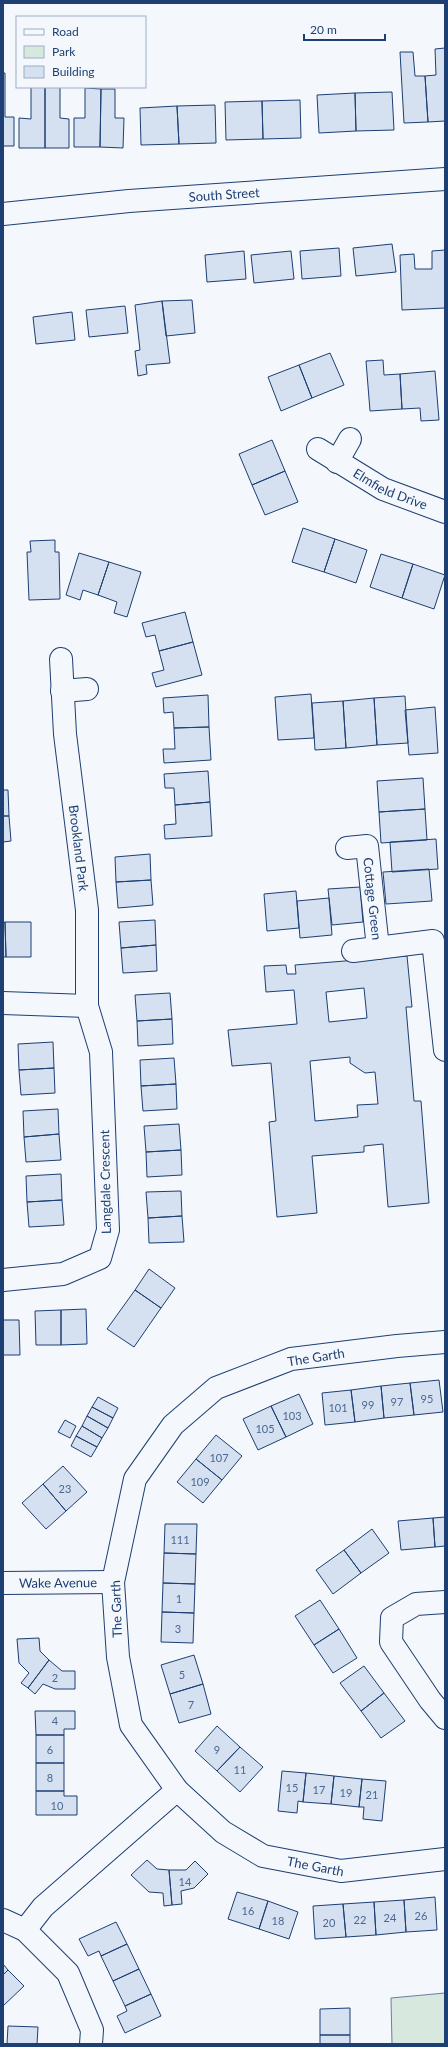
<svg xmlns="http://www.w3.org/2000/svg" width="448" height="2047" font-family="Lato,sans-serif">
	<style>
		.green { fill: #d7e8df; stroke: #687fa3 }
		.building { fill: #d5e0f0; stroke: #1d3f73; fill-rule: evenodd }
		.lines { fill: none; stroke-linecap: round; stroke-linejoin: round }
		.minor-casing { stroke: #1d3f73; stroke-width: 24 }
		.major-casing { stroke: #1d3f73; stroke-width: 24 }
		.minor { stroke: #f4f7fb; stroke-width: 22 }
		.major { stroke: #f4f7fb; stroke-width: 22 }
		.labels { text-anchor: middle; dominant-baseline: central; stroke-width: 3; stroke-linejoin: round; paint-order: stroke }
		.number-label { font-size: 11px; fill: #4b6792 }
		.street-label { font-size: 13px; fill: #1d3f73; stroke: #f4f7fb }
	</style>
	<rect width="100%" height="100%" fill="#f4f7fb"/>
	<!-- green -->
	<path class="green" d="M445,1993V2044H392L391,1998Z"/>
	<!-- building -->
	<path class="building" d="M445,48V121L428,122L425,76L436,75L435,49Z
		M400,52H413L415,76H425L428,122L404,123Z
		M3,73H5V117H14V146H3Z
		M31,87H45V148H19V118L31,119Z
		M45,87H60V118L69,119V148H45Z
		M85,88L101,89L100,147H74V118H85Z
		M101,89H115V118H124L123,148L100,147Z
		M392,92L394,130L356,131L355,93Z
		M355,93L356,131L319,133L317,95Z
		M300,100L301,138L263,139L262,101Z
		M262,101L263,139L226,140L225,102Z
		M215,105L216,143L179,144L177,106Z
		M177,106L179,144L141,145L140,108Z
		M392,244L396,272L356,276L353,248Z
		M339,248L341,276L302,279L300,251Z
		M445,250V308L402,310L400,255L414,254L415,269H432V251Z
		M244,251L246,279L207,282L205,255Z
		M291,251L294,279L254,283L251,255Z
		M192,300L195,333L166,336L162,301Z
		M162,301L170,363L146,365L147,374L138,376L135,351L140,350L135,305Z
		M125,306L128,333L89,337L86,310Z
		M72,312L75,340L36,344L33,317Z
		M330,353L344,385L312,398L299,365Z
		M383,360L384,375L400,374L402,409L370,411L366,361Z
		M299,365L312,398L281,411L268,377Z
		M435,371L439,420L421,421L420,408L402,409L400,374Z
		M272,440L285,471L252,485L239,454Z
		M285,471L298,502L265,515L252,485Z
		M303,528L335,539L324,572L292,562Z
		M335,539L367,550L356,583L324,572Z
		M55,540V552H59L60,599L29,600L27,552H31L30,541Z
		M79,553L109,562L98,595L83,590L80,600L66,595Z
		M381,554L413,564L402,598L370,587Z
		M109,562L141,572L127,617L114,613L117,602L98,595Z
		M413,564L445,575L434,609L402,598Z
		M185,612L193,642L159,651L155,635L146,637L142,623Z
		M193,642L202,675L156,687L152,673L164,670L159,651Z
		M311,694L314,738L278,740L275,697Z
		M208,695L209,727L174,728L173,712L164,713L163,698Z
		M405,696L408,743L377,745L374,698Z
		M374,698L377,745L346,748L343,701Z
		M343,701L346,748L315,750L312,703Z
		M435,707L438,753L409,755L405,710Z
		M209,727L211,760L164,763L163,749H175L174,728Z
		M208,771L210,802L175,805L174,788H165L164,774Z
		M423,778L425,809L379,812L377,781Z
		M3,790H8L9,816H3Z
		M210,802L212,836L165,839L164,825L176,824L175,805Z
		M425,809L427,840L381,843L379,812Z
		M3,816H9L11,841L3,842Z
		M436,839L438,869L392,872L390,842Z
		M150,854L151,880L116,882L115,857Z
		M429,869L432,901L386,904L383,872Z
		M151,880L153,905L118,908L116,882Z
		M360,887L363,922L332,925L328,889Z
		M296,891L299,928L267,931L264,894Z
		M329,898L332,935L300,938L297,901Z
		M155,920L156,945L121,948L119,922Z
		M5,922L6,957H3V923Z
		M5,922H31V957H6Z
		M156,945L157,971L123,973L121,948Z
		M407,956L412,1007H406L414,1101H421L429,1203L388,1207L383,1144L364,1146V1152L312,1156L317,1213L277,1217L269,1122L276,1121L271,1063L232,1066L228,1030L297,1024L294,990L266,992L264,966L286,965L287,974H296L295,965ZM364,988L367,1018L329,1022L326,992ZM350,1057V1063L365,1073L375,1072L378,1104L357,1105L358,1117L315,1121L310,1061Z
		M170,993L172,1019L137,1021L135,995Z
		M172,1019L173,1044L138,1046L137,1021Z
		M53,1042L54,1068L19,1070L18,1044Z
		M174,1058L176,1084L141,1086L140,1060Z
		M54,1068L55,1093L21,1095L19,1070Z
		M176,1084L177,1109L143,1111L141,1086Z
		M58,1109L59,1134L24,1137L23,1111Z
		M179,1124L181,1150L146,1152L144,1126Z
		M59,1134L61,1160L26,1162L24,1137Z
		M181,1150L182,1175L147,1177L146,1152Z
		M61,1174L62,1200L27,1202L26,1176Z
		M181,1191L182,1216L148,1218L146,1192Z
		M62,1200L64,1225L29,1227L27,1202Z
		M182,1216L184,1242L149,1243L148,1218Z
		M149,1269L175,1288L161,1308L135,1290Z
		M135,1290L161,1308L134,1347L107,1329Z
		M86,1309L87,1344L61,1345V1310Z
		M61,1310V1345H36L35,1311Z
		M3,1320H19L20,1355H3Z
		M439,1380L443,1412L414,1415L410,1383Z
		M410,1383L414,1415L384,1418L381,1386Z
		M381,1386L384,1418L355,1422L351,1390Z
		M351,1390L355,1422L325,1425L322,1393Z
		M299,1394L313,1424L286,1437L271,1406Z
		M98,1397L118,1408L113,1418L92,1407Z
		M271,1406L286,1437L258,1450L243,1419Z
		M92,1407L113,1418L108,1428L87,1416Z
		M87,1416L108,1428L102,1438L82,1426Z
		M65,1420L76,1426L70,1438L58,1432Z
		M82,1426L102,1438L97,1447L76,1436Z
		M216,1435L242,1456L222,1480L196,1459Z
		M76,1436L97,1447L91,1457L71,1446Z
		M196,1459L222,1480L203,1503L177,1482Z
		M63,1466L87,1492L66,1511L43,1484Z
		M43,1484L66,1511L46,1529L22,1503Z
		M445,1517V1546L435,1547L433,1518Z
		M433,1518L435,1547L401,1550L398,1521Z
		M165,1524H197L196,1554L164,1553Z
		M372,1529L389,1553L361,1573L344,1550Z
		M344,1550L361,1573L333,1594L316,1570Z
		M164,1553L196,1554L195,1584L163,1583Z
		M163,1583L195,1584L194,1613L162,1612Z
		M320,1600L339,1629L314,1645L295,1616Z
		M162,1612L194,1613L193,1643L161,1642Z
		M339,1629L357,1658L333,1673L314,1645Z
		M39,1638L40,1651L49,1660L28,1688L21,1683L29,1673L19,1663L17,1639Z
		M194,1655L203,1684L170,1694L161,1665Z
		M49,1660L62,1671H75V1689H55L43,1684L35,1694L28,1688Z
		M364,1666L384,1693L361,1711L340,1683Z
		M203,1684L211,1714L179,1723L170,1694Z
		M384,1693L405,1721L381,1738L361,1711Z
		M35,1711H75V1729H64V1735H36Z
		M217,1726L240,1747L217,1771L195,1751Z
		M36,1735H64V1763H36Z
		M240,1747L263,1767L240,1792L217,1771Z
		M36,1763H64V1791H36Z
		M282,1771L306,1773L303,1802L298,1801L297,1813L278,1811Z
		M306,1773L334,1776L331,1804L303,1802Z
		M334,1776L362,1779L359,1807L331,1804Z
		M362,1779L386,1781L382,1821L363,1819L364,1807H359Z
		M36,1791H64V1796H77V1815H36Z
		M147,1860L157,1869L169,1870L172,1905L164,1906L163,1893L149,1892L131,1875Z
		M195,1861L208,1874L194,1888L181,1891L182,1904L172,1905L169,1870H186Z
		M237,1892L268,1901L259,1929L228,1919Z
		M435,1897L437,1930L406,1932L404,1900Z
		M404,1900L406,1932L376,1935L374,1902Z
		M268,1901L298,1912L289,1939L259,1929Z
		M374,1902L376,1935L346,1937L343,1904Z
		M343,1904L346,1937L315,1939L313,1906Z
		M116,1922L127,1944L101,1956L99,1951L88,1956L79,1939Z
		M127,1944L139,1969L113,1981L101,1956Z
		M3,1964L8,1970L3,1975Z
		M139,1969L151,1994L125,2006L113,1981Z
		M8,1970L24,1986L3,2006V1975Z
		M151,1994L161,2016L125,2033L117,2016L127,2011L125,2006Z
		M350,2008V2035H320V2009Z
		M8,2026L38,2027L37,2044H7Z
		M320,2035H350V2044H320Z"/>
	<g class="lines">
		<defs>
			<g id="minor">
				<path id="s1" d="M318,449L383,489L445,512"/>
				<path d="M337,462L350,439"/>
				<path d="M62,691L87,689"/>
				<path id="s2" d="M347,848L367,846L378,948"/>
				<path d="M353,951L433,941L445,1050"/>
				<path d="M3,1003L87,1006"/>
				<path d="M3,1280L63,1274L100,1258L108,1230L101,1052L87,1006V910L65,734L61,659"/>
				<path id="s3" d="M445,1342L397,1346L291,1359L216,1388L173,1425L135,1479L113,1582L118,1657L131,1725L177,1790L223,1832L263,1856L341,1871L445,1859"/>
				<path id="s4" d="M3,1583L113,1582"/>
				<path d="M445,1602L416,1604L392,1618L391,1642L430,1700L445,1718"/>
				<path d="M3,1920L25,1930L68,1973L92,2030L91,2044"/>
				<path d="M25,1930L43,1907L177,1790"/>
			</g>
			<g id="major">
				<path id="s5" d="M3,214L129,201L445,179"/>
			</g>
		</defs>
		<!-- minor casing -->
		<use href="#minor" class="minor-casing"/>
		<!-- major casing -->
		<use href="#major" class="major-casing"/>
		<!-- minor -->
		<use href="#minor" class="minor"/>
		<!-- major -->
		<use href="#major" class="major"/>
	</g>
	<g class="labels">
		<!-- number labels -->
		<g class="number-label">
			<text x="427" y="1398">95</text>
			<text x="397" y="1401">97</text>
			<text x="368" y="1404">99</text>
			<text x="338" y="1407">101</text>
			<text x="292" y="1415">103</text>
			<text x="265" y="1428">105</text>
			<text x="219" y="1457">107</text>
			<text x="200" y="1481">109</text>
			<text x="65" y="1488">23</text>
			<text x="180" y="1539">111</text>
			<text x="179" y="1598">1</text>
			<text x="178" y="1628">3</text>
			<text x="182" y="1674">5</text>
			<text x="55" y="1677">2</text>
			<text x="191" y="1704">7</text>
			<text x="55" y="1720">4</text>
			<text x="50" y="1749">6</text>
			<text x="217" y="1749">9</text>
			<text x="240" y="1769">11</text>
			<text x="50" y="1777">8</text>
			<text x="292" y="1787">15</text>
			<text x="319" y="1789">17</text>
			<text x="346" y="1792">19</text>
			<text x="372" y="1794">21</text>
			<text x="57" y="1805">10</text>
			<text x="185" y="1881">14</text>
			<text x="248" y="1910">16</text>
			<text x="421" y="1915">26</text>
			<text x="390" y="1917">24</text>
			<text x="360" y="1919">22</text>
			<text x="278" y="1920">18</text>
			<text x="329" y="1922">20</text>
		</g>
		<!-- street labels -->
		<g class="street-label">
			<text stroke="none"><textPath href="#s5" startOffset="222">South Street</textPath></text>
			<text stroke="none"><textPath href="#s1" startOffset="83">Elmfield Drive</textPath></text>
			<text transform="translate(79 848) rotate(83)">Brookland Park</text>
			<text stroke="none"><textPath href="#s2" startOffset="73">Cottage Green</textPath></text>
			<text transform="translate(105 1182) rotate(-91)">Langdale Crescent</text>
			<text transform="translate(316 1357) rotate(-9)">The Garth</text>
			<text stroke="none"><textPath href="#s4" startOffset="55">Wake Avenue</textPath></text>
			<text transform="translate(116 1609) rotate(-92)">The Garth</text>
			<text stroke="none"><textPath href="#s3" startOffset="850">The Garth</textPath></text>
		</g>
	</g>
	<!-- border -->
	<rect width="448" height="2047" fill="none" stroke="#1d3f73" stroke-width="8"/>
	<!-- legend -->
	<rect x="16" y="16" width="130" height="72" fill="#f4f7fb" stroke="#9eadc5"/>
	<rect x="24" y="29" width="20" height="6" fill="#f4f7fb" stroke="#9eadc5"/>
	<text x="52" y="36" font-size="12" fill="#1d3f73">Road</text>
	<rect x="24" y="46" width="20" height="12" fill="#d7e8df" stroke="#9eadc5"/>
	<text x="52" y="56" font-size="12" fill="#1d3f73">Park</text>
	<rect x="24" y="66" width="20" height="12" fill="#d5e0f0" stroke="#9eadc5"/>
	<text x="52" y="76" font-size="12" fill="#1d3f73">Building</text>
	<!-- scale -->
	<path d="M304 34v6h81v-6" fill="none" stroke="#1d3f73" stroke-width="2"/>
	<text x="310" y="34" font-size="12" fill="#1d3f73" stroke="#f4f7fb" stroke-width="3" paint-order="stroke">20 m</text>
</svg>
